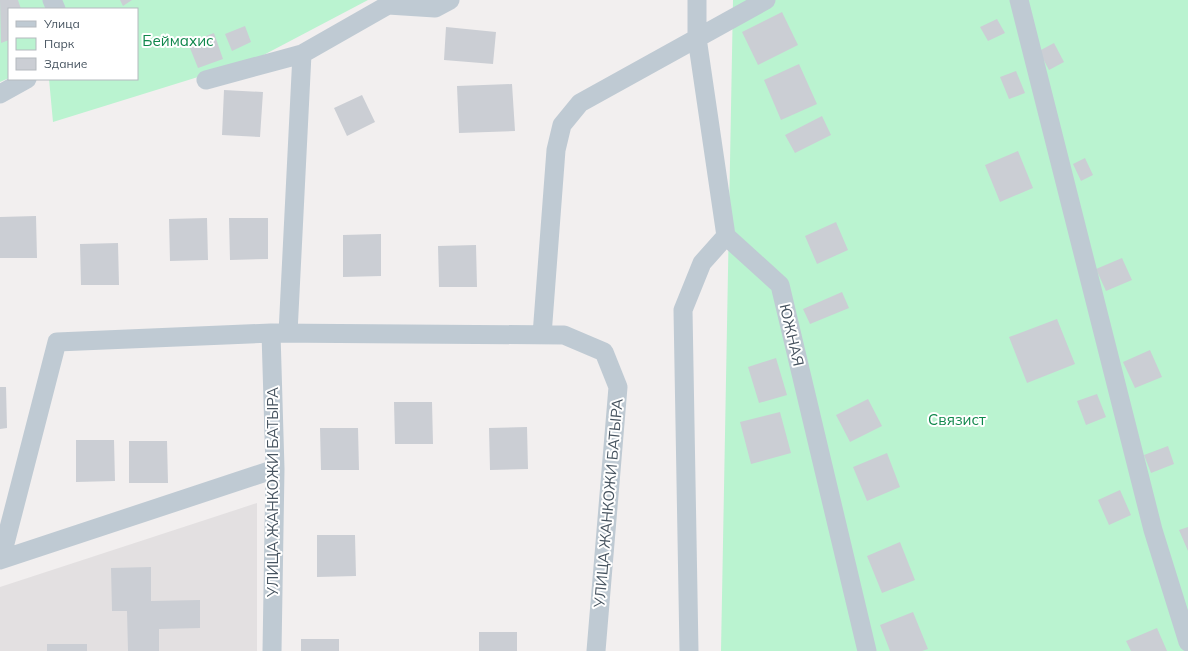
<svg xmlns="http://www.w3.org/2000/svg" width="1188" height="651" font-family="Mulish,sans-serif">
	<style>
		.education { fill: #e3e0e1 }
		.green { fill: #baf3d0 }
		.building { fill: #cbced4 }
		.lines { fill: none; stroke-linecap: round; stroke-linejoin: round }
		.minor { stroke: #bfcad3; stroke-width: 19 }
		.labels { text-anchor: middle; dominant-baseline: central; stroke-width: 4; stroke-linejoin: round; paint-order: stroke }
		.park-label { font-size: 15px; fill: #0f874b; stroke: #fff }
		.street-label { font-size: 15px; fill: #46535f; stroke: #fff }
	</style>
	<rect width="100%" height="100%" fill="#f2efef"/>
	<!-- education -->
	<path class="education" d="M257,503V651H0V587Z"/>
	<!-- green -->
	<path class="green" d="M0,0H368L256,59L53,122L49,79H137V9H9V78L0,82Z
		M733,0H1188V651H721Z"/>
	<!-- building -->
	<path class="building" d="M0,0H18L21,9H9V40L1,43Z
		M120,0H132L123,6Z
		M782,12L798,45L758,65L742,32Z
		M997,19L1005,33L988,41L980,27Z
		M245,26L251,42L232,51L225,34Z
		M446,27L496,32L493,64L444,60Z
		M214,33L223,59L198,68L188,43Z
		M1054,43L1064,62L1049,70L1039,51Z
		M799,64L817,104L781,120L764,80Z
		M1016,71L1025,93L1009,99L1000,77Z
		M512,84L515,131L459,133L457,86Z
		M224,90L263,92L260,137L222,135Z
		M362,95L375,122L347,136L334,108Z
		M822,116L831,135L795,153L785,135Z
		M1018,151L1033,188L1000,202L985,165Z
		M1085,158L1093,175L1081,181L1073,164Z
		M36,216L37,258H0V217Z
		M207,218L208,260L170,261L169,219Z
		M229,218H268V259L230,260Z
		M836,222L848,250L817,264L805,236Z
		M381,234V276L343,277V235Z
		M118,243L119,285H81L80,244Z
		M476,245L477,287H439L438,246Z
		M1122,258L1132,280L1106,291L1096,269Z
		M842,292L849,308L810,324L803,309Z
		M1057,319L1075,364L1027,383L1009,337Z
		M1150,350L1162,377L1135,388L1123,362Z
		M776,358L787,395L759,403L748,367Z
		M0,387H6L7,428L0,429Z
		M1097,394L1106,417L1086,425L1077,401Z
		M868,399L882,426L850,442L836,415Z
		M394,402H432L433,444H395Z
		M780,412L791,453L751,464L740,422Z
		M527,427L528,469L490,470L489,428Z
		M320,428H358L359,470H321Z
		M76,440H114L115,481L76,482Z
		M129,441H167L168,483H129Z
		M1168,446L1174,464L1151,473L1144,455Z
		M887,453L900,487L867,501L853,467Z
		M1120,490L1131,515L1109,525L1098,500Z
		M1188,527V551L1179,530Z
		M317,535H355L356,576L317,577Z
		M900,542L915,580L882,593L867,556Z
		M151,567V601L200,600V628L159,629V651H128L127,611H112L111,568Z
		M913,612L928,649L922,651H890L880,625Z
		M1157,628L1167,651H1131L1126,641Z
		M479,632H517V651H479Z
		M301,639H339V651H301Z
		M47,644H87V651H47Z"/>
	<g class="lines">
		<!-- minor -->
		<path class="minor" d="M52,0L56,9
			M697,0V38L726,236L780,285L867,651
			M1019,0L1153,530L1188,642
			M206,80L302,54L388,5L435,8L450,0
			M0,94L27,79
			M271,333L275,469L272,651
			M288,333L302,54
			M542,335L556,150L562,125L580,103L766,0
			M1,559L57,342L271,333L564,335L604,352L618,387L596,651
			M0,560L275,469
			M689,651L683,310L702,263L726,236"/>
	</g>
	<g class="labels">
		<!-- park labels -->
		<g class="park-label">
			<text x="178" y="40">Беймахис</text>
			<text x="957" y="419">Связист</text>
		</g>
		<!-- street labels -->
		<g class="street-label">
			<text transform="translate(792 335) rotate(77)">ЮЖНАЯ</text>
			<text transform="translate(272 492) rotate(-90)">УЛИЦА ЖАНКОЖИ БАТЫРА</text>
			<text transform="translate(608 503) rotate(-85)">УЛИЦА ЖАНКОЖИ БАТЫРА</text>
		</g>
	</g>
	<!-- legend -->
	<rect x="8" y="8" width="130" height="72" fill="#ffffff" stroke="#b5babf"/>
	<rect x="16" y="21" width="20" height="6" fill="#bfcad3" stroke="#b5babf"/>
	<text x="44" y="28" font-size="12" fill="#46535f">Улица</text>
	<rect x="16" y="38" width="20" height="12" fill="#baf3d0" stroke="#b5babf"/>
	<text x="44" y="48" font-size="12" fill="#46535f">Парк</text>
	<rect x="16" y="58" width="20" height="12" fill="#cbced4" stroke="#b5babf"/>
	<text x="44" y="68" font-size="12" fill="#46535f">Здание</text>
</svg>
